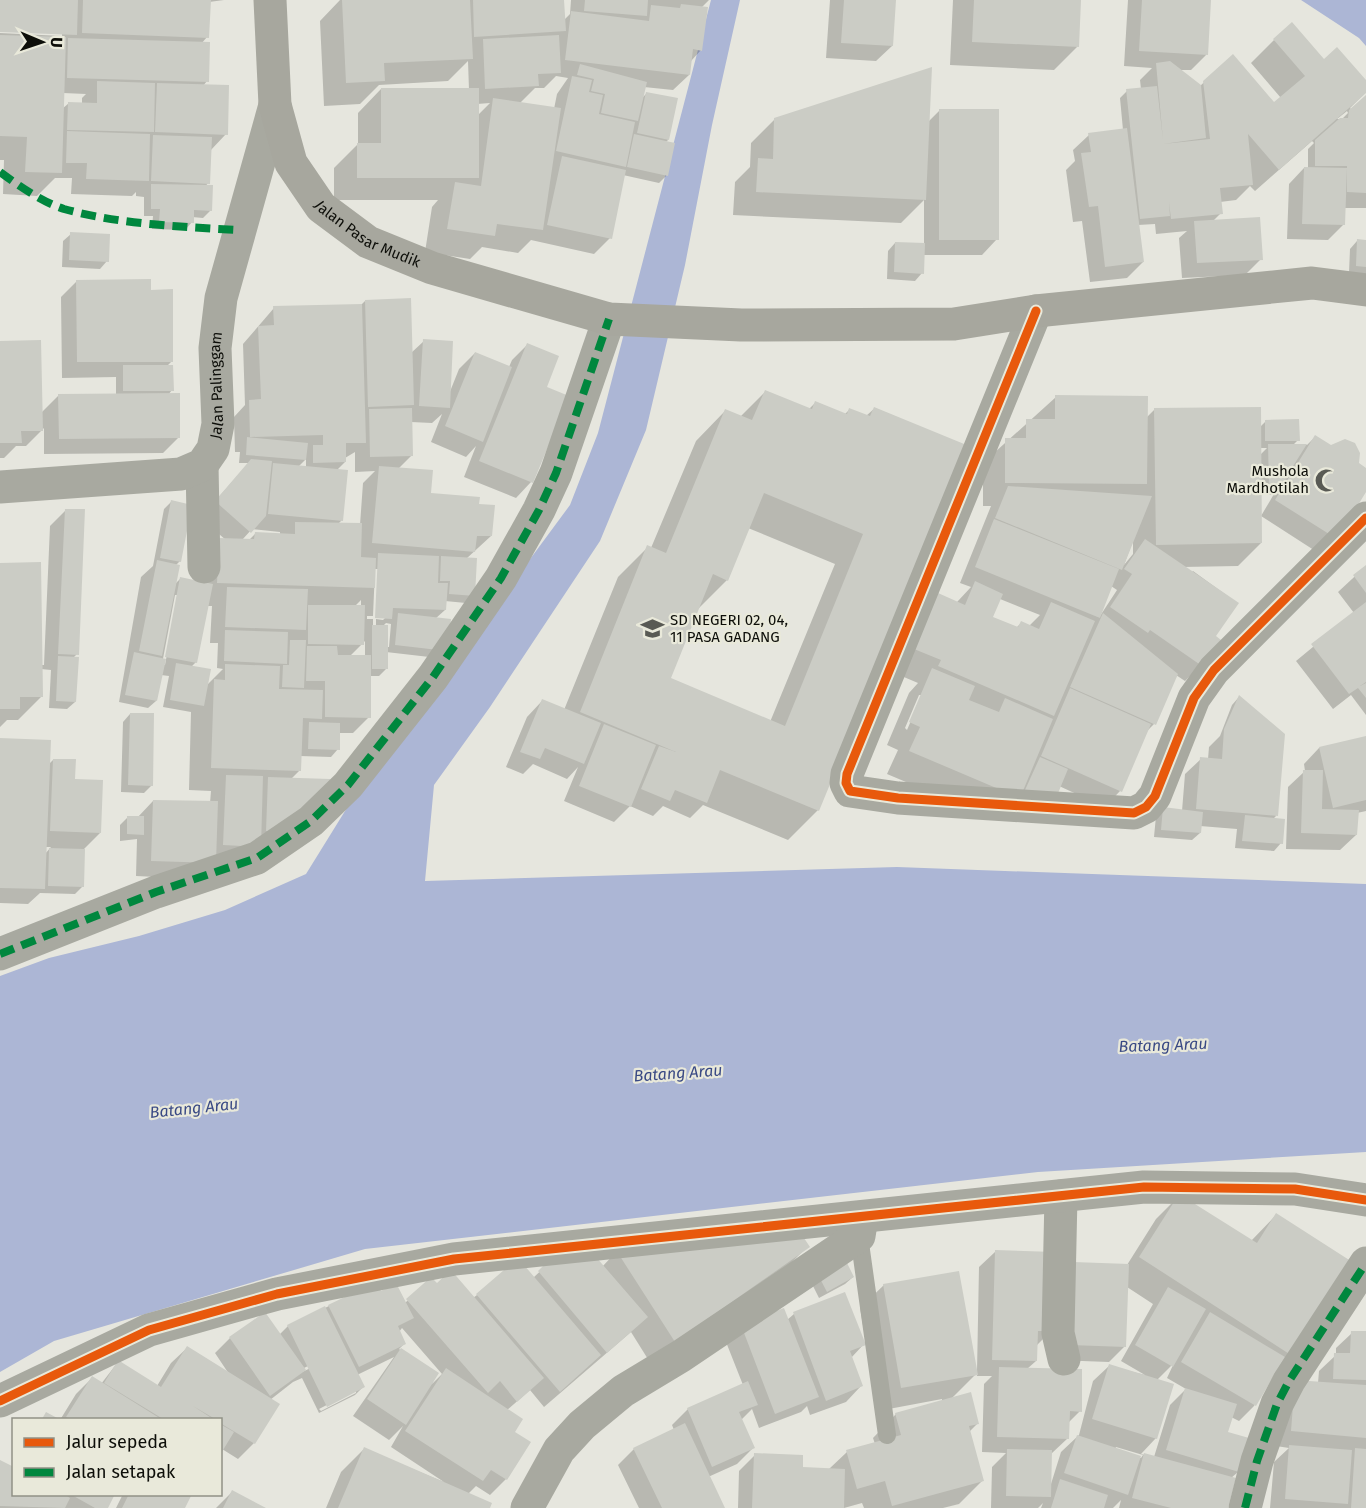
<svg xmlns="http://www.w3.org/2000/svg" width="1366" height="1508" font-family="'Fira Sans',sans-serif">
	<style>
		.water { fill: #acb6d5 }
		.shadow { fill: #0003; fill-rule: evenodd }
		.building { fill: #cbccc5; fill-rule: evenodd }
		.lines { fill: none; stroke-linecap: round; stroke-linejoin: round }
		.lane { stroke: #a8a9a0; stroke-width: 18 }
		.street { stroke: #a8a9a0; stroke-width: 33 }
		.secondary { stroke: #a7a79e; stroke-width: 33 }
		.quiet { stroke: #00873e; stroke-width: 8; stroke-dasharray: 15 8; stroke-linecap: butt }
		.cycleway-casing { stroke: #e9e9da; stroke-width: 13 }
		.cycleway { stroke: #e8590c; stroke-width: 9 }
		.labels { text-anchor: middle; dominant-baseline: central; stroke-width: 4.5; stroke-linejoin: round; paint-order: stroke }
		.street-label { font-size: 15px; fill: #0d0e09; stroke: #e9e9da }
		.poi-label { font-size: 15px; fill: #0d0e09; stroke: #e9e9da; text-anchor: end }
		.water-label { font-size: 16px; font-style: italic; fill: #394984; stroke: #e9e9da }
	</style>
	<rect width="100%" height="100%" fill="#e6e6de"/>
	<!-- water -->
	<path class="water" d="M711,0H740L712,125L685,265L646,430L600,541L490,707L434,785L425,881L897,867L1366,884V1152L1038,1172L365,1249L54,1341L0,1372V976L49,958L139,936L225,910L306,874L350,803L570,505L598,433Z
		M1301,0H1366V46L1359,38Z"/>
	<!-- shadow -->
	<path class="shadow" d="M0,0H224L209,2L207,37L201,44L207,81L203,86L226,134L210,151L208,183L205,187L211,210L203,218L192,217V222L185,230L152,229L153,216H144V197L136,196V192L132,196L71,194L72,178H55L37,196L3,194L4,160H0V33L62,36V33L0,30ZM63,93L86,94L82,98V104L69,103L62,109Z
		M340,0H563L564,20L570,14L571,0H709L702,7L701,50L691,61L689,75L673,90L644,87L642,98L647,93L668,140L665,143L674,145L666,176L659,183L623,175L610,238L594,254L531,240L518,253L482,247L470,259L425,252L432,207L438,200H334V168L358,144V113L381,89L469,90L468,61L448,81L379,85L360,104L324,106L320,21ZM556,76L568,78L557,94L554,109L519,104L535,88H544ZM490,103L477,116V104Z
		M830,0H894L892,46L876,61L826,58Z
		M953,0H1079L1077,47L1054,70L950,65Z
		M1128,0H1210L1206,55L1191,70H1179L1200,86L1233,56L1274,104L1281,98L1251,63L1274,40L1366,82V92L1350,108L1352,110L1366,97V208H1344V224L1328,240L1287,239L1289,184L1304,168H1308V149L1314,143L1312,141L1255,191L1250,186L1236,200L1220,202L1221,213L1213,221L1261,259L1245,275L1182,278L1179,238L1187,231L1156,234L1155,224L1138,225L1143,262L1127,278L1090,282L1082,221L1073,222L1066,170L1075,161L1073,150L1089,135L1123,130L1120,98L1127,91L1141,89L1140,80L1152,68L1124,66ZM1347,111L1348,113L1342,119H1337Z
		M940,110L997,239L982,255H923L922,273L915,281L887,279L888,251L895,243L924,244V200L901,223L733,215L735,182L750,167L751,143L775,119L928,122Z
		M71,234L107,261L100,269L62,267L63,241Z
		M1357,241H1366V274L1349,273L1350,249Z
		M77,281L149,292L172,361L166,367L172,390L168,395L178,438L163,453L44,454V428L26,446H16L4,458H0V342L41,413L59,395H116V377L62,378L61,297Z
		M365,301L411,353L424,341L449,394L459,369L475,353L509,367L512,360L527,345L545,387L531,482L516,498L464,477L476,446L466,457L431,442L442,414L432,423L411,422L412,455L398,469L430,494L478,505L491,536L466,559L473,595L466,603L445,601V610L435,619L438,658L386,652V669L379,676H370L369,717L353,733H339L338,749L331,757L300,756V770L291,779L328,792L199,879L136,876L137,839L120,841V825L128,817L137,818L153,801L210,803L211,791L189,790L191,712L163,707L169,676L161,675L156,701L148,708L119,702L141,577L153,566L164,509L171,502L180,561L176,565L175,584L180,579L195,582L226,540L200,518L249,463H239L240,452H235L234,417L245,405L243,344L274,308L361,305ZM355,452V472L375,471L363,483L360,525L338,524L342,520L337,470L345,462V458ZM306,459V467L299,466ZM252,529L280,532V535L255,534L248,541L242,540ZM375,569H378L386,617L383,620L376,619V625H373V619H367V616H373ZM175,595H178L165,665L162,664ZM361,600V607H354ZM207,606H212L210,643H218L217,668L223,669L206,686L191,667L196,662ZM386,623L391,624L389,647H386L382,627ZM365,641V657L350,656Z
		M765,392L809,409L815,403L844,415L849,410L866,416L875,408L967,447L818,810L788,840L703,805L690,818L663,806L653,816L630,806L614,822L564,801L578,767L567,779L533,764L523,774L506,767L527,717L542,701L564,710L618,577L648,547L651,548L696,441L725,411L740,417ZM748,528L835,564L770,722L669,679L697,610L727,580Z
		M1056,397L1146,418L1155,409L1260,427L1266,421L1298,440L1293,445H1307L1315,437L1366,469V489L1320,554L1261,516V543L1238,566L1182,567L1191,573L1193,571L1237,603L1214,636L1201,665L1185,681L1176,675L1154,724L1145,733L1120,791L1105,807L1059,786L996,820L887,774L898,750L887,745L909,693L918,683L892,672L971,587L960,583L991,506H983V463ZM1260,448H1267L1260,455ZM1274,494L1261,516L1260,495ZM1133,540V554L1124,565ZM1111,586L1117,590L1100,616ZM1000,599L1040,615L1029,626L1021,623L1016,628L991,618ZM919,695H922L907,730L905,728Z
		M66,510L77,654L73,658L75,702L67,709L49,708L51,670L41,669V697L18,720H7L0,727V564L41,665H44L50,526Z
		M1366,566V715L1351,695L1333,709L1296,661L1354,613L1338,592Z
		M1239,697L1276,816L1273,819L1281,843L1274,851L1235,848L1237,829L1200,826V833L1192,840L1154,837L1156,816L1163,809L1182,811L1185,774L1201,759H1208L1209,747L1220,736L1232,705Z
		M130,714L152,785L144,793L121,792L123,722Z
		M1366,737V811L1357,813L1356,835L1340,850L1286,849L1288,787L1305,771L1304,764L1319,748Z
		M0,740L48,765L53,760L74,780L100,833L84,849L83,886L75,894L40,893L28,904L0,903ZM45,847H51L45,854Z
		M1179,1196L1251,1241L1276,1215L1355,1265L1270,1379L1254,1406L1239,1421L1231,1417L1226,1433L1238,1472L1231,1478L1227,1508H1119L1121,1500L1113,1508H1041L1043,1503L1038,1508H991L992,1467L1006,1453L982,1452L984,1384L992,1376H977V1373L951,1399L978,1423L969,1432L982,1481L959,1504L943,1508H864L862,1503L844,1508H738L739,1471L755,1455L801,1469H829L847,1452L875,1444L873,1438L896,1414L942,1402V1399L878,1411L860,1308L884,1285L977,1372L979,1267L995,1252L1051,1331L1036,1346V1361L1027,1369L1080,1411L1068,1423V1438L1051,1454V1484L1061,1452L1079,1435L1093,1381L1109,1366L1145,1375L1121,1361L1153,1304L1127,1287L1125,1346L1109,1362L1055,1360L1127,1265L1156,1219ZM1174,1363L1167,1378L1186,1389L1170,1405L1154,1457L1141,1454L1156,1438L1157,1380ZM1116,1447L1143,1455L1141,1458L1115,1449Z
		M808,1246L785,1269L651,1364L631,1332L544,1407L530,1390L507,1410L513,1432L506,1479L490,1495L476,1486L468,1494L488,1508H326L341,1472L364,1449L444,1482L391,1447L403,1426L389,1440L353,1416L394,1357L357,1375L363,1387L355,1395L319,1413L302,1378L293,1382L270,1400L278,1405L254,1443L238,1459L222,1449L220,1452V1420H60L76,1394L92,1378L101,1384L118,1362L157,1386L171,1363L187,1348L229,1374L215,1353L230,1338L279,1335L288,1326L329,1306L380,1293L405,1303L431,1279L436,1285L473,1298L477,1295L533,1278L549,1263L602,1267L616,1252ZM402,1328L442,1374L432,1384L437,1373L399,1349L405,1343L399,1332ZM328,1356V1360L302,1372L300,1370ZM356,1390V1393L321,1411L319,1409Z
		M853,1277L845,1284L819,1298L809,1278Z
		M845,1294L864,1344L851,1358L861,1386L846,1402L810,1415L807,1406L801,1412L759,1428L752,1409L741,1420L753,1448L737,1464L708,1477L723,1508H639L618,1465L634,1449L674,1430L672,1425L688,1409L743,1385L726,1342L742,1326L787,1320L794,1314Z
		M1352,1333H1366V1508H1270L1274,1462L1289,1448L1276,1446L1280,1397L1318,1383L1319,1371L1336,1355V1348Z
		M0,1462L11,1468L14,1462V1494H113L106,1508H0Z
		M232,1492L263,1508H216Z
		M123,1494H191L183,1508H116Z"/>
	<!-- building -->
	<path class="building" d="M0,0H78L77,35L0,32Z
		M83,0H211L209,38L82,33Z
		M342,0H470L473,59L384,63L385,81L346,83Z
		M473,0H564L566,31L474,37Z
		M585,0H648L647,16L584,11Z
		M844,0H896L893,46L841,43Z
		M974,0H1081L1079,47L972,42Z
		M1142,0H1211L1208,55L1139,51Z
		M681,4L708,7L702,51L693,49L690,75L565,60L571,11L649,21L651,5L680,8Z
		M1292,22L1324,59L1337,47L1366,80V93L1279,170L1248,134L1253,185L1220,188L1223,214L1171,219L1169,202L1170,216L1140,219L1126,89L1157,86L1163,140L1156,63L1170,61L1201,85L1206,138L1163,144L1210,139L1203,81L1233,54L1274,102L1305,76L1273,39Z
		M0,35L66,37L62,173L25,172L27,137L0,136Z
		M559,35L561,73L538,74L539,86L485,89L483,39Z
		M68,38L210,42L209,82L67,78Z
		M580,64L647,82L638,121L601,113L605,94L591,91L594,79L577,75Z
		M932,67L926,200L756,192L758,158L773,159L774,118Z
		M572,76L592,80L589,92L603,95L599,114L635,122L626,167L556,151Z
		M97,81L155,83L154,132L67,130L68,102L97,103Z
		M157,83L229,85L228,135L155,132Z
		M381,88H479V178H357V143H381Z
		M646,92L678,98L669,140L637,133Z
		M1366,95V193L1347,192V166H1315V140L1340,118H1348L1349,110Z
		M493,98L561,108L543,230L497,224L495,236L447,229L455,182L481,186Z
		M939,109H999V240H939Z
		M1127,128L1144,262L1105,267L1098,206L1089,207L1081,153L1091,152L1088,133Z
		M67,131L150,134L149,181L86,179L87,163H66Z
		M634,134L675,143L668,176L627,167Z
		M153,135L212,137L210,184L151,181Z
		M562,156L626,170L612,239L547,225Z
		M1304,167L1347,168L1345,225L1302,224Z
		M151,184L213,185L212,211L194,210V223L159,222L160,209H151Z
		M1260,217L1263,260L1197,263L1194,221Z
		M70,232L110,234L109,262L69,260Z
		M1357,239L1366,240V267L1356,266Z
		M895,242L925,243L924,274L894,272Z
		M151,279V290L173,289V362H77L76,280Z
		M411,298L414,405L368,407L365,300Z
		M362,304L366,443H346V462L313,463V445H323V435L250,437L249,400L261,399L258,326L274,325L273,306Z
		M423,339L453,341L450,408L419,406Z
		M41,340L43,431H21L22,443H0V341Z
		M527,343L559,356L547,387L569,396L533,483L479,461Z
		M475,352L512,367L483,442L445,426Z
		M123,365H173L174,391H123Z
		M765,390L812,409L815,401L847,414L849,408L870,416L874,407L969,446L819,811L720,770L707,803L675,790L670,801L641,789L659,746L676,752L580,712L647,545L666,553L725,409L752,420ZM764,493L863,534L785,726L671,678L713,574L728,581Z
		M180,393V438L59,439L58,394Z
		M1055,395L1148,396L1147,484L1005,483V438H1026V419H1055Z
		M1261,407L1262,543L1156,545L1154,408Z
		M412,408L413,456L370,457L369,409Z
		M1299,419L1300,441H1265V420Z
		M1315,435L1331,445L1345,439L1355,443L1360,453L1359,463L1366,468V492L1337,539L1275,500Z
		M247,437L308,443L306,460L246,455Z
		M1268,444H1307L1280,487L1269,488Z
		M251,459L272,461L266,516L251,533L215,501Z
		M273,463L348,470L343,521L268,514Z
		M379,466L433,470L431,493L480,497L479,504L495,505L492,536H477L475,552L372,543Z
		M1008,486L1152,496L1122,570L995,518Z
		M171,500L192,505L181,562L160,558Z
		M65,509H85L79,655L58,654Z
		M994,519L1119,569L1100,618L975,567Z
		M295,522L362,523L361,557L376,558L375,588L217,583L219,538L254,539L255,532L295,534Z
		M1145,539L1239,603L1216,636L1221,640L1202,666L1150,630L1148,633L1110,607L1132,574L1124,569Z
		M378,553L439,556L438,583H448L446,610L393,608L392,619L375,618Z
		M441,556L477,558L475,596L449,594L450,581H440Z
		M157,560L180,565L162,656L139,651Z
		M41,562L43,697H20V709H0V563Z
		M1366,565V593L1353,575Z
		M180,577L213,584L197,663L165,657Z
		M975,581L1003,594L993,617L1018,627L1021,621L1039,629L1051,602L1095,621L1054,716L938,666L941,660L914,649L938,593L965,605Z
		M227,587L308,589L306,630L225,627Z
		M1366,602V682L1360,686L1366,683V698L1358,688L1349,694L1311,644Z
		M308,605H365L364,645L308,644Z
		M398,613L451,619L447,651L395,645Z
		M1103,613L1178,674L1156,725L1070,687Z
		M372,625H388V669H372Z
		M225,630L288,632L287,664L224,661Z
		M290,640H306L304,688L282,687L283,665H289Z
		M307,646H337L338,655H371V718L325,717V681H306Z
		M134,652L166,659L157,701L125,695Z
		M58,656L79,657L76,702L56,701Z
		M176,663L211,669L204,706L170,700Z
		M225,664L280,666L279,689L323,690L322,719L303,718L301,771L211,768L214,679L225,680Z
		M932,668L975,686L969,700L999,712L1005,698L1053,719L1020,798L909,751L920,727L909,722Z
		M1070,688L1151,724L1122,792L1041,756Z
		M1239,695L1285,734L1278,816L1196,809L1200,757L1222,759L1224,729Z
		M542,699L601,723L584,764L545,748L540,759L520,752Z
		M130,713H154L153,786L128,785Z
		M309,722L340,723V750L308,749Z
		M604,724L656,745L631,807L579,786Z
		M1366,736V800L1333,808L1319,747Z
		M0,738L51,740L45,889L0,888Z
		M1040,757L1068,769L1054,803L1025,790Z
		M53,759H76L75,779L103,780L101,833L50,831Z
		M1303,770H1323L1322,809L1359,810L1357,835L1301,833Z
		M226,775L263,776L261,847L223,845Z
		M268,777L330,779L329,792L289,831H266Z
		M153,800L218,801L216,863L151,861Z
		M1163,807L1203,812L1201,833L1161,830Z
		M1245,815L1285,819L1283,844L1242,841Z
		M127,816H144V835L127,834Z
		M49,848L85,849L84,887L48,886Z
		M1179,1194L1257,1243L1276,1213L1357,1265L1297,1359L1139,1257Z
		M798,1229L810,1247L675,1342L616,1250Z
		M995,1250L1055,1252L1053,1331H1038L1037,1361L992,1360Z
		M843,1255L854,1277L827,1292L815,1269Z
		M596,1257L648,1317L607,1353L538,1271L548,1261Z
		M518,1258L601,1355L560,1392L476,1294Z
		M1073,1262L1129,1264L1126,1347L1070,1345Z
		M451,1270L544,1378L517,1402L500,1381L488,1393L406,1299L431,1277L437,1283Z
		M959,1271L978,1375L901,1388L883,1284Z
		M376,1282L381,1291L396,1283L414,1318L398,1326L406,1344L359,1367L328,1305Z
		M1168,1287L1206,1309L1173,1367L1135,1345Z
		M845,1292L866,1345L850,1351L863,1386L826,1401L793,1312Z
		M325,1306L365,1387L327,1407L287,1325Z
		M784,1308L819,1397L775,1414L741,1325Z
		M265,1312L306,1370L270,1396L229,1337Z
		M1210,1312L1285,1357L1256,1406L1181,1362Z
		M1351,1331H1366V1380L1333,1379L1334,1353H1350Z
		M187,1346L280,1404L255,1444L220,1423V1419H215L193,1406L213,1419H163L104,1383L118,1360L161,1387Z
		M401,1348L439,1373L406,1425L367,1399Z
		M1109,1364L1174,1384L1157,1439L1092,1419Z
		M999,1367L1082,1369V1412L1070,1411L1069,1439L997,1437Z
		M446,1368L523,1419L515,1432L531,1442L507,1480L491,1470L483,1481L405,1431Z
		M92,1376L161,1419H71L66,1417Z
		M1295,1380L1366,1385V1438L1291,1431Z
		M748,1381L758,1405L739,1412L755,1448L712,1467L687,1408Z
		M1185,1388L1237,1404L1228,1432L1249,1438L1239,1472L1166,1450Z
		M971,1392L979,1424L969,1426L984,1481L892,1506L885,1481L857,1489L846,1450L901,1435L895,1413Z
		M46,1412L59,1419H42Z
		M685,1423L725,1508H662L633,1448Z
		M220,1424L234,1432L220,1455Z
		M1077,1435L1141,1456L1128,1495L1064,1473Z
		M1289,1445L1352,1450L1348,1504L1285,1499Z
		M364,1447L492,1503L490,1508H338Z
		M1355,1448L1366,1449V1508H1351Z
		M1007,1449L1052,1450L1051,1497L1006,1496Z
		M754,1453L803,1455V1467L845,1469L844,1508H752Z
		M1144,1453L1236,1478L1228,1508H1171L1132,1498Z
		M0,1460L14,1467V1494H64L70,1498L65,1508L0,1506Z
		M1060,1479L1108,1495L1104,1508H1051Z
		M232,1490L266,1508H223Z
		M70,1494H115L108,1508H95Z
		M129,1494H192L185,1508H122Z"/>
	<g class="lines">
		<!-- lane -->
		<path class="lane" d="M859,1236L887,1435"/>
		<!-- street -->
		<g class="street">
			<path d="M1036,311L847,774L846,783L850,791L898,798L1134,813L1146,807L1155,796L1194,698L1214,670L1366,518"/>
			<path d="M202,465L204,567"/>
			<path id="s1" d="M0,487L181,474L202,465L213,449L218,424L215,348L221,298L275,105"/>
			<path d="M0,954L156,892L257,858L311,821L348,785L433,677L501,578L539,510L556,473L609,319"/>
			<path d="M1061,1196L1058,1333L1064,1359"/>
			<path d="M0,1401L149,1330L277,1294L454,1259L1144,1187L1295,1189L1366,1200"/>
			<path d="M527,1508L559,1450L582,1425L623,1391L681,1356L859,1236L862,1217"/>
			<path d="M1245,1508L1257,1461L1277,1404L1289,1381L1366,1263"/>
		</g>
		<!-- secondary -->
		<path class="secondary" id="s2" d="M270,0L275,105L291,163L321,207L368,242L432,268L609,319L741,325L954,324L1036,311L1312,283L1366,290"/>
		<!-- quiet -->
		<path class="quiet" d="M0,172C19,186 42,202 64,209C117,224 183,227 238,230
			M0,954L156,892L257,858L311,821L348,785L433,677L501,578L539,510L556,473L609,319
			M1245,1508L1257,1461L1277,1404L1289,1381L1366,1263"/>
		<defs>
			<path id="cycleway" d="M1036,311L847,774L846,783L850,791L898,798L1134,813L1146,807L1155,796L1194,698L1214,670L1366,518
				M0,1401L149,1330L277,1294L454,1259L1144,1187L1295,1189L1366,1200"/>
		</defs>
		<!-- cycleway casing -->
		<use href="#cycleway" class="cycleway-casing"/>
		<!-- cycleway -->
		<use href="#cycleway" class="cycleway"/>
	</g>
	<!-- icons -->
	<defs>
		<symbol id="mosque-bare" viewBox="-9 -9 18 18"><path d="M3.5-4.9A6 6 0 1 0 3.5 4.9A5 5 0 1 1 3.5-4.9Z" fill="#595a54" stroke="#e9e9da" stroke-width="2.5" paint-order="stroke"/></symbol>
		<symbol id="school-bare" viewBox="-9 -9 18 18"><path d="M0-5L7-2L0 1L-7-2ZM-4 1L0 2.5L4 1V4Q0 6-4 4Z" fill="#595a54" stroke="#e9e9da" stroke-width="2.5" paint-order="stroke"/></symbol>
	</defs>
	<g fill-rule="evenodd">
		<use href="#mosque-bare" x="1310" y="464" width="33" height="33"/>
		<use href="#school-bare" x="636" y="612" width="33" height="33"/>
	</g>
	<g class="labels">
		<!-- street labels -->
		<g class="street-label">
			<text stroke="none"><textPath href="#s2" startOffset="273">Jalan Pasar Mudik</textPath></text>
			<text stroke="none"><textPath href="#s1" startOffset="288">Jalan Palinggam</textPath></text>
		</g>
		<!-- poi labels -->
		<g class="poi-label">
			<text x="1309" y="471">Mushola<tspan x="1309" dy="17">Mardhotilah</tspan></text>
			<text x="670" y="620" text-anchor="start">SD NEGERI 02, 04,<tspan x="670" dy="17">11 PASA GADANG</tspan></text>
		</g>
		<!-- water labels -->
		<g class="water-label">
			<text transform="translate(1163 1045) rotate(-2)">Batang Arau</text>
			<text transform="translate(678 1073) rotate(-4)">Batang Arau</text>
			<text transform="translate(194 1108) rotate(-6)">Batang Arau</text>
		</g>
	</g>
	<!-- legend -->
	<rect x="12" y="1418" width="210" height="78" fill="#e9e9da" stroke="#919186" stroke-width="1.5"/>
	<rect x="24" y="1438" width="30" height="9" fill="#e8590c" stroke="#919186" stroke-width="1.5"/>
	<text x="66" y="1448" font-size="18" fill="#0d0e09">Jalur sepeda</text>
	<rect x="24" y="1468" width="30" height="9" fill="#00873e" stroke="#919186" stroke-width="1.5"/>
	<text x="66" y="1478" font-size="18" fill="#0d0e09">Jalan setapak</text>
	<!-- north arrow -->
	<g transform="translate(42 42) rotate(92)" stroke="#e9e9da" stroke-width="4.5" paint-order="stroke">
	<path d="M0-4.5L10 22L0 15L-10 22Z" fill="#0d0e09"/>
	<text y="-9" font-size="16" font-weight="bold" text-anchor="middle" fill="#0d0e09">U</text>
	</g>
</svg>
